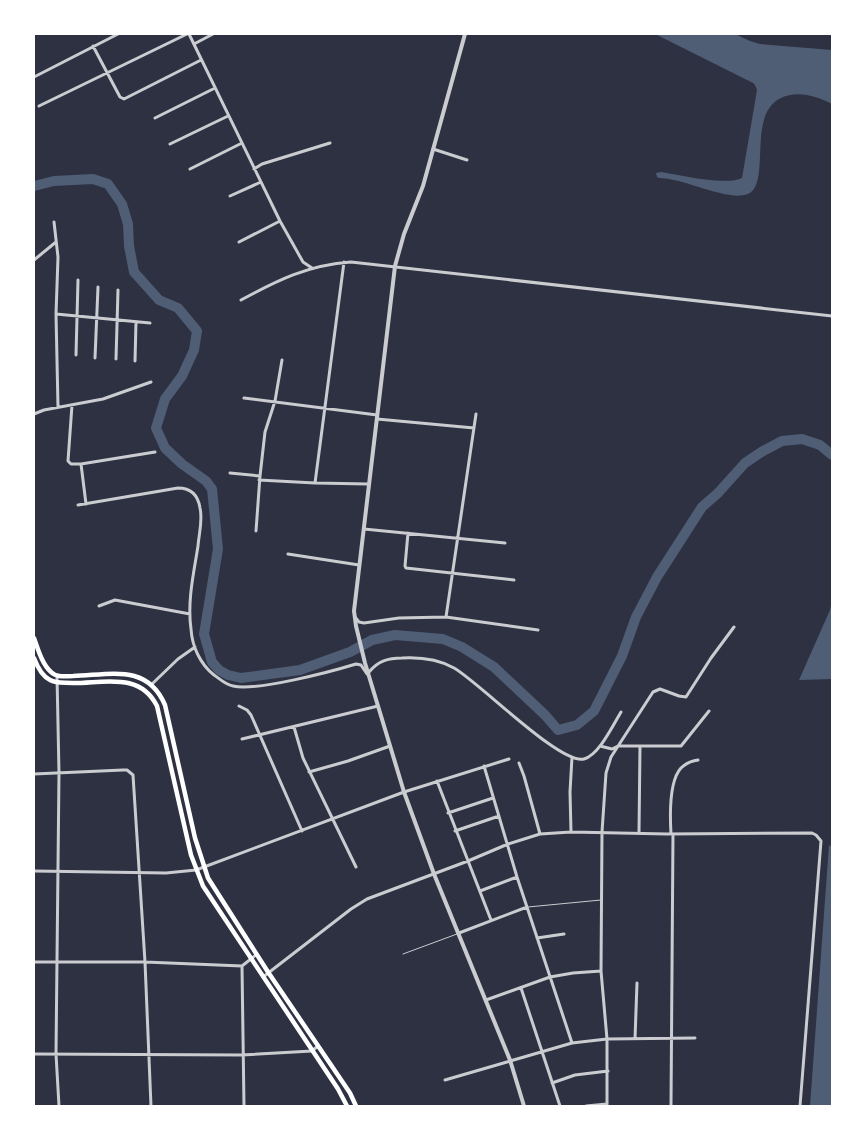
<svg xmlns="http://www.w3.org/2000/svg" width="866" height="1140" font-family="Inter,sans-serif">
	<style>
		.water { fill: #4f5d75 }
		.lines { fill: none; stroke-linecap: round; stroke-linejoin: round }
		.river { stroke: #4f5d75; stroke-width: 10 }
		.service { stroke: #caccd0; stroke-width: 1 }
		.minor { stroke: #caccd0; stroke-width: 3 }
		.tertiary { stroke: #caccd0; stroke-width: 4 }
		.primary { stroke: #fff; stroke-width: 4.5 }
	</style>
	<rect width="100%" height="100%" fill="#2d3142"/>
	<!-- water -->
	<path class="water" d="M655,34H735L750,41L760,44L832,50V104C817,96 797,90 781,98C746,114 772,183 748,194C727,202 684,178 659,178L657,177L656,173L661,172C680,175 726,186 742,178L757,90L755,85L753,83Z
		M832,601V679L799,680L830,610Z
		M829,845L832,847V1106H810Z"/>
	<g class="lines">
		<!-- river -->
		<path class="river" d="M34,186L54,181L93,179L108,184L122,204L128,224L129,246L134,272L159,300L178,308L197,331L194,350L182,376L165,399L156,428L165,448L182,464L206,481L212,489L218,549L204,634L212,662L219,670L228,675L241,678L300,670L350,652L372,640L395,635L443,639L462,647L494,667L545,715L558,730L577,725L594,711L622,656L636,617L657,577L702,507L718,493L745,463L763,451L782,441L802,439L820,445L832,455"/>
		<!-- service -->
		<path class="service" d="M528,907L601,900
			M403,954L457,934"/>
		<!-- minor -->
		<path class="minor" d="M189,34L280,221L303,262L312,268
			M194,44L213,34
			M93,46L120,97L124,99L201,60
			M34,77L118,34
			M39,106L187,34
			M155,118L215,88
			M170,144L228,116
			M433,149L467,160
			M190,169L242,143
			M254,169L262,164L330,143
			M230,196L261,182
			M54,222L58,257L56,314L58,407
			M239,242L280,221
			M34,260L56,242
			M241,300C278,280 308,265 351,262L832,316
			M56,314L150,323
			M76,355L78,280
			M95,358L98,287
			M116,359L118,290
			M135,361L136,322
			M244,398L377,415
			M72,405L68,461L71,464H81L155,452
			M34,414L44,410L103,399L151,382
			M377,419L474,428
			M81,464L86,504
			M230,473L260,476
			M259,480L315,483L368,484
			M315,483L344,262
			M78,505L178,488C191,488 198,495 200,508C203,520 199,533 198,546C194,572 187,601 191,629C192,646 200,664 214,675C220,679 226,685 233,686C255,692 333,671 356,664L361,665L367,674
			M364,529L505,543
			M256,531L260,476L265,432L275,401L282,360
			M408,533L405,566L406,568L514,580
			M288,554L359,565
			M99,606L115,600L190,614
			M355,617L359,622L364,623L399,618L446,617L538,630
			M446,617L476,414
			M369,672C378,661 388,658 402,658C420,657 438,659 454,668C479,682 560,765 584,759C599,755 613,725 621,712
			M57,676L59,773L56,1054L59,1106
			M152,684L178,659L195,647
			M239,706L247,710L251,715L302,831
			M294,727L303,758L356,867
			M242,739L378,706
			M600,746L612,749L618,746H681L709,711
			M519,763L524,776L540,834
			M484,766L517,877L572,1043
			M309,772L348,761L390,746
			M34,774L123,770H127L133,775L145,962L151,1106
			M437,781L491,920
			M448,813L493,798
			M455,831L499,816
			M571,832L570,792L572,757
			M639,833L640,746
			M671,834C670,817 669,781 681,768C686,763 691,761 698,760
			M34,871L166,873L196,870L404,792L509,759
			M480,891L517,877
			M459,933L527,907
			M537,938L564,934
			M34,962H145L242,966
			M242,966L244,1106
			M242,966L257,954
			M263,977L351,909L367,899L468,861L508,844L540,834L571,832L667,834L812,833L816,835L821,841L800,1106
			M521,988L560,1106
			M486,1000L550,977L573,973L601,971
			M635,1039L637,983
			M34,1054L242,1055L312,1051L318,1046
			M445,1080L572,1043L607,1039L695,1038
			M552,1083L575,1075L608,1071
			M586,1106L607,1104
			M607,1106V1039L601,971L602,832L606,773L611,757L653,692L660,689L679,696L686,697L711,658L734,627
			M671,1106L673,834"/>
		<!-- tertiary -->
		<path class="tertiary" d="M465,34L423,186L404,234L395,266L354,611L356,626L365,663L404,792L434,874L510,1060L524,1106"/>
		<!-- primary -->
		<path class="primary" d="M34,638C38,649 42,664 51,672C57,678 66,676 73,676C110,675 147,663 165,705L195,838L208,878L268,972L350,1093L356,1106
			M34,658C37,666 42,676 50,680C57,684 65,682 73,683C105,683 140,672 157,706L191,855L203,886L338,1089L347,1106"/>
	</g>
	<!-- border -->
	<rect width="866" height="1140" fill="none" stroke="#ffffff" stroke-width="70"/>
</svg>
